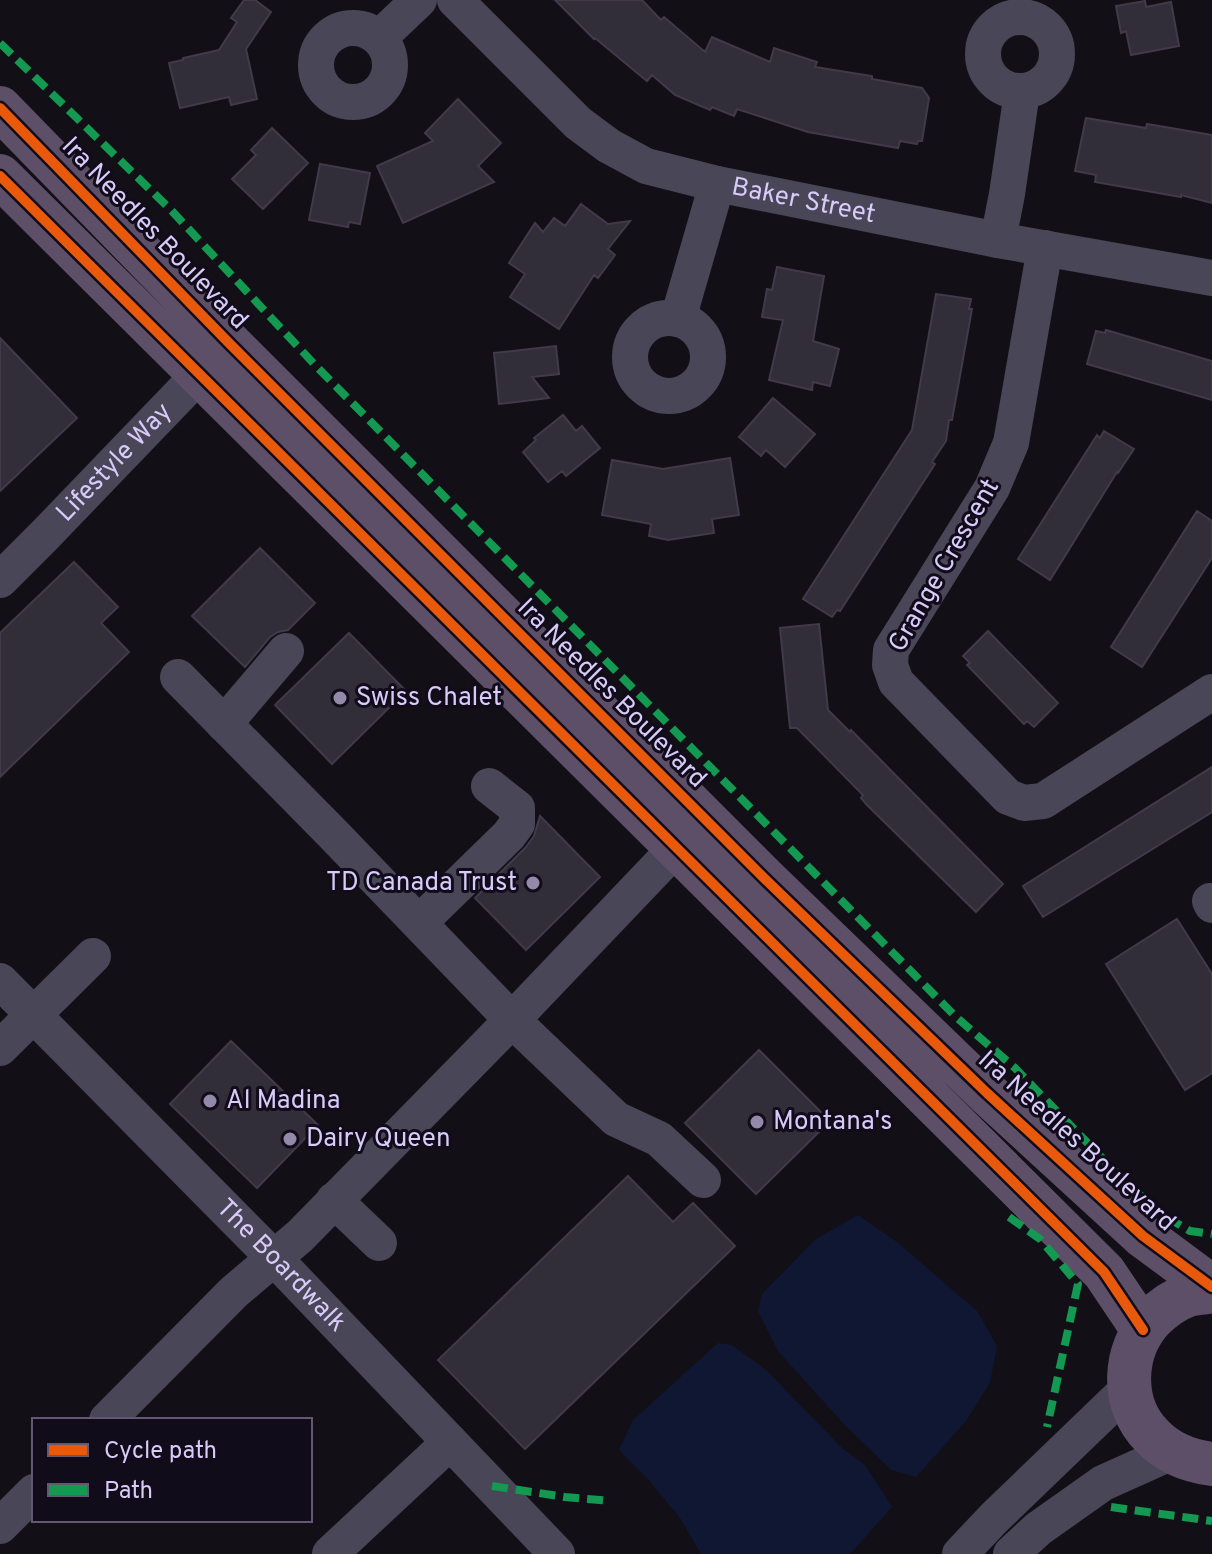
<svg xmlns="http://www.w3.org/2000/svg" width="1212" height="1554" font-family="Overpass,sans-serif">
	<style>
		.water { fill: #0f1733 }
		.building { fill: #312d39; stroke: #403a4a; stroke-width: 2 }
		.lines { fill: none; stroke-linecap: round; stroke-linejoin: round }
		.minor { stroke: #484657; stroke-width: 36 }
		.major { stroke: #5d4f68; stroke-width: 44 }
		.quiet { stroke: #139951; stroke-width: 8; stroke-dasharray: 16 8; stroke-linecap: butt }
		.cycleway-casing { stroke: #110c1a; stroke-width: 15 }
		.cycleway { stroke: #e8590c; stroke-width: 10 }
		.poi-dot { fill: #938aaa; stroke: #110c1a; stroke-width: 3 }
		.labels { text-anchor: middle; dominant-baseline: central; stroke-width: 6; stroke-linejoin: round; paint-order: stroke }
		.street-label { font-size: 26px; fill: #d8cbf9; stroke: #110c1a }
		.poi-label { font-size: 26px; fill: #d8cbf9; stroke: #110c1a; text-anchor: start }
	</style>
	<rect width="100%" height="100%" fill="#121016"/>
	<!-- water -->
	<path class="water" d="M858,1215L897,1242L977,1311L997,1346L990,1383L966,1421L916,1477L891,1470L843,1423L778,1351L758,1311L762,1294L816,1239Z
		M718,1343L732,1345L766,1370L843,1449L865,1465L892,1507L850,1554H701L680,1518L648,1479L619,1450L633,1420Z"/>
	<!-- building -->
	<path class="building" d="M244,0H255L271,12L246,49L257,99L231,105L229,97L180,108L169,63L183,60V58L219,50L237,22L231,18Z
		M555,0H642L661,20L664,17L705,52L712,37L770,62L774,48L817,62L815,67L872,76V79L922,88L929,98L922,141H918L917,144L900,141L898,148L808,132L737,109L734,116L712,107L710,110L675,95L652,75L647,81L595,38L594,39Z
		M1145,1L1146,7L1171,2L1179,46L1131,55L1126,31L1121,33L1116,6Z
		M458,99L501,143L478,166L494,182L403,223L377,166L433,141L425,133Z
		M1086,118L1146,128L1147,124L1212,135V203L1181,195V197L1095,182L1096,175L1075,171Z
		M272,128L308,163L263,209L232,179L256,155L251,150Z
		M320,164L370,173L360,224L349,222L348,227L309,220Z
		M581,204L608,224L630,221L608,249L615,255L598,278L594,275L559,329L510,297L525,274L509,263L535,223L543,232L554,218L565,226Z
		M777,267L824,276L813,341L839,349L830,386L813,382L812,390L769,380L783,320L762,317L767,289L772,290Z
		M936,294L971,299L969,309H972L952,420H949L946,441L932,462L935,464L840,611L837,610L832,617L803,599L912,430Z
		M1106,330L1212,361V400L1087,364L1096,331L1105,333Z
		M0,338L77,418L0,491Z
		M556,346L559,374L532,377L549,398L499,404L494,353Z
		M773,398L815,434L785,467L766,450L761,456L739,437Z
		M563,415L576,431L582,426L600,448L566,476L562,471L548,482L523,452L536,440L534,438Z
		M1104,431L1134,449L1118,473L1117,472L1050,580L1018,559L1097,435L1100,438Z
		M730,458L739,515L712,519L714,533L668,540L649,536L651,524L602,515L612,460L663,469Z
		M1197,511L1212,521V558L1142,667L1111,647Z
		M260,548L315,603L288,630L278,632L270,637L245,667L192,616Z
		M74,562L118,607L101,623L129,652L0,777V633Z
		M819,624L828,710L850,732L851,730L1003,884L976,912L866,804L861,798L863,795L797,728H790L780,628Z
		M988,631L1058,703L1034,727L1027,721L1024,724L967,665L970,663L963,656Z
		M349,633L406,691L332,764L275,705Z
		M1212,767V812L1043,917L1023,886Z
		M540,816L600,877L526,950L475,898L526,847L534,836Z
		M1177,919L1212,974V1073L1185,1090L1106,964Z
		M231,1041L318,1125L257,1188L170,1104Z
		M759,1050L830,1121L756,1194L685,1123Z
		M628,1176L673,1222L693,1203L735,1246L525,1449L438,1360Z"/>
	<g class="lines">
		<!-- minor -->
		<g class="minor">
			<path id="s1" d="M455,0L578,123L609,146L646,166L717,184L998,240L1212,278"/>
			<circle cx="1020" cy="54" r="37"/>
			<circle cx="353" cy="65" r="37"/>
			<path d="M379,38L419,0"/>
			<path d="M998,240L1007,194L1022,92"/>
			<path d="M1045,248L1011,443L992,488L891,650L890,665L896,682L1008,797L1024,803L1043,801L1212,692"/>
			<circle cx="669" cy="357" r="39"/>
			<path d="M678,319L717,184"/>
			<path id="s2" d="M0,580L45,535L219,354"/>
			<path d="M178,677L333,834L512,1020L616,1119L659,1139L703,1180"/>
			<path d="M224,724L286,651"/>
			<path d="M1210,901L1212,905"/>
			<path d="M419,923L509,835L517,824V808L489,786"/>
			<path id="s3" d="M0,981L274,1258L557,1554"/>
			<path d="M0,1048L93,956"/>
			<path d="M334,1200L379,1243"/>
			<path d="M107,1420L234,1292L300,1236L512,1020L677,847"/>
			<path d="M0,1526L34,1492"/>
			<path d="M330,1554L450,1442"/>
			<path d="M960,1554L994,1518L1129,1388"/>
			<path d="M1011,1554L1038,1529L1103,1483L1172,1452"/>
		</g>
		<!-- major -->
		<path class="major" d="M0,108L229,343L765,879L987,1093L1143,1236L1212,1287
			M0,176L1104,1272L1143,1330
			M1212,1291C1204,1293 1195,1293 1188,1295C1174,1300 1162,1309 1152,1319C1123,1351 1120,1404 1152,1436C1168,1453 1189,1461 1212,1464"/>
		<!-- quiet -->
		<path class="quiet" d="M0,43L171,210L315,365L955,1016L1015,1068L1105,1161L1158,1212L1190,1231L1212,1234
			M1009,1217L1040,1239L1078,1284L1047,1427
			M492,1486L565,1497L611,1501
			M1111,1507L1212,1521"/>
		<defs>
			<path id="cycleway" d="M0,108L229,343L765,879L987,1093L1143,1236L1212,1287
				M0,176L1104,1272L1143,1330"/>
		</defs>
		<!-- cycleway casing -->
		<use href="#cycleway" class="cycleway-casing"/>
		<!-- cycleway -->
		<use href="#cycleway" class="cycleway"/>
	</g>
	<!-- markers -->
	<g class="poi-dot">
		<circle cx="340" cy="698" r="8"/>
		<circle cx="533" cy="883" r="8"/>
		<circle cx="210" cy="1101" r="8"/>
		<circle cx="757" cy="1122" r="8"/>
		<circle cx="290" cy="1139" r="8"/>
	</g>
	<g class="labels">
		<!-- street labels -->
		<g class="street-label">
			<text stroke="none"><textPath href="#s1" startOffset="416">Baker Street</textPath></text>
			<text transform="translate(154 234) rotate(46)">Ira Needles Boulevard</text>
			<text stroke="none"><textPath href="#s2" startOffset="164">Lifestyle Way</textPath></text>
			<text transform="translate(945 566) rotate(-60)">Grange Crescent</text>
			<text transform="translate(611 694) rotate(45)">Ira Needles Boulevard</text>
			<text transform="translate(1076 1142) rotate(42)">Ira Needles Boulevard</text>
			<text stroke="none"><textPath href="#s3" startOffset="400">The Boardwalk</textPath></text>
		</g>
		<!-- poi labels -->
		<g class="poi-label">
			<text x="356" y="698">Swiss Chalet</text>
			<text x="517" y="883" text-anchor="end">TD Canada Trust</text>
			<text x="226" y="1101">Al Madina</text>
			<text x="773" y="1122">Montana's</text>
			<text x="306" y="1139">Dairy Queen</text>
		</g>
	</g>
	<!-- legend -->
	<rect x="32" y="1418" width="280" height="104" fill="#110c1a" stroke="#615873" stroke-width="2"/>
	<rect x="48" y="1444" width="40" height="12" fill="#e8590c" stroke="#615873" stroke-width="2"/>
	<text x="104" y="1458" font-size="24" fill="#d8cbf9">Cycle path</text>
	<rect x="48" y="1484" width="40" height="12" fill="#139951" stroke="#615873" stroke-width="2"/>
	<text x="104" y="1498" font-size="24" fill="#d8cbf9">Path</text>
</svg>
